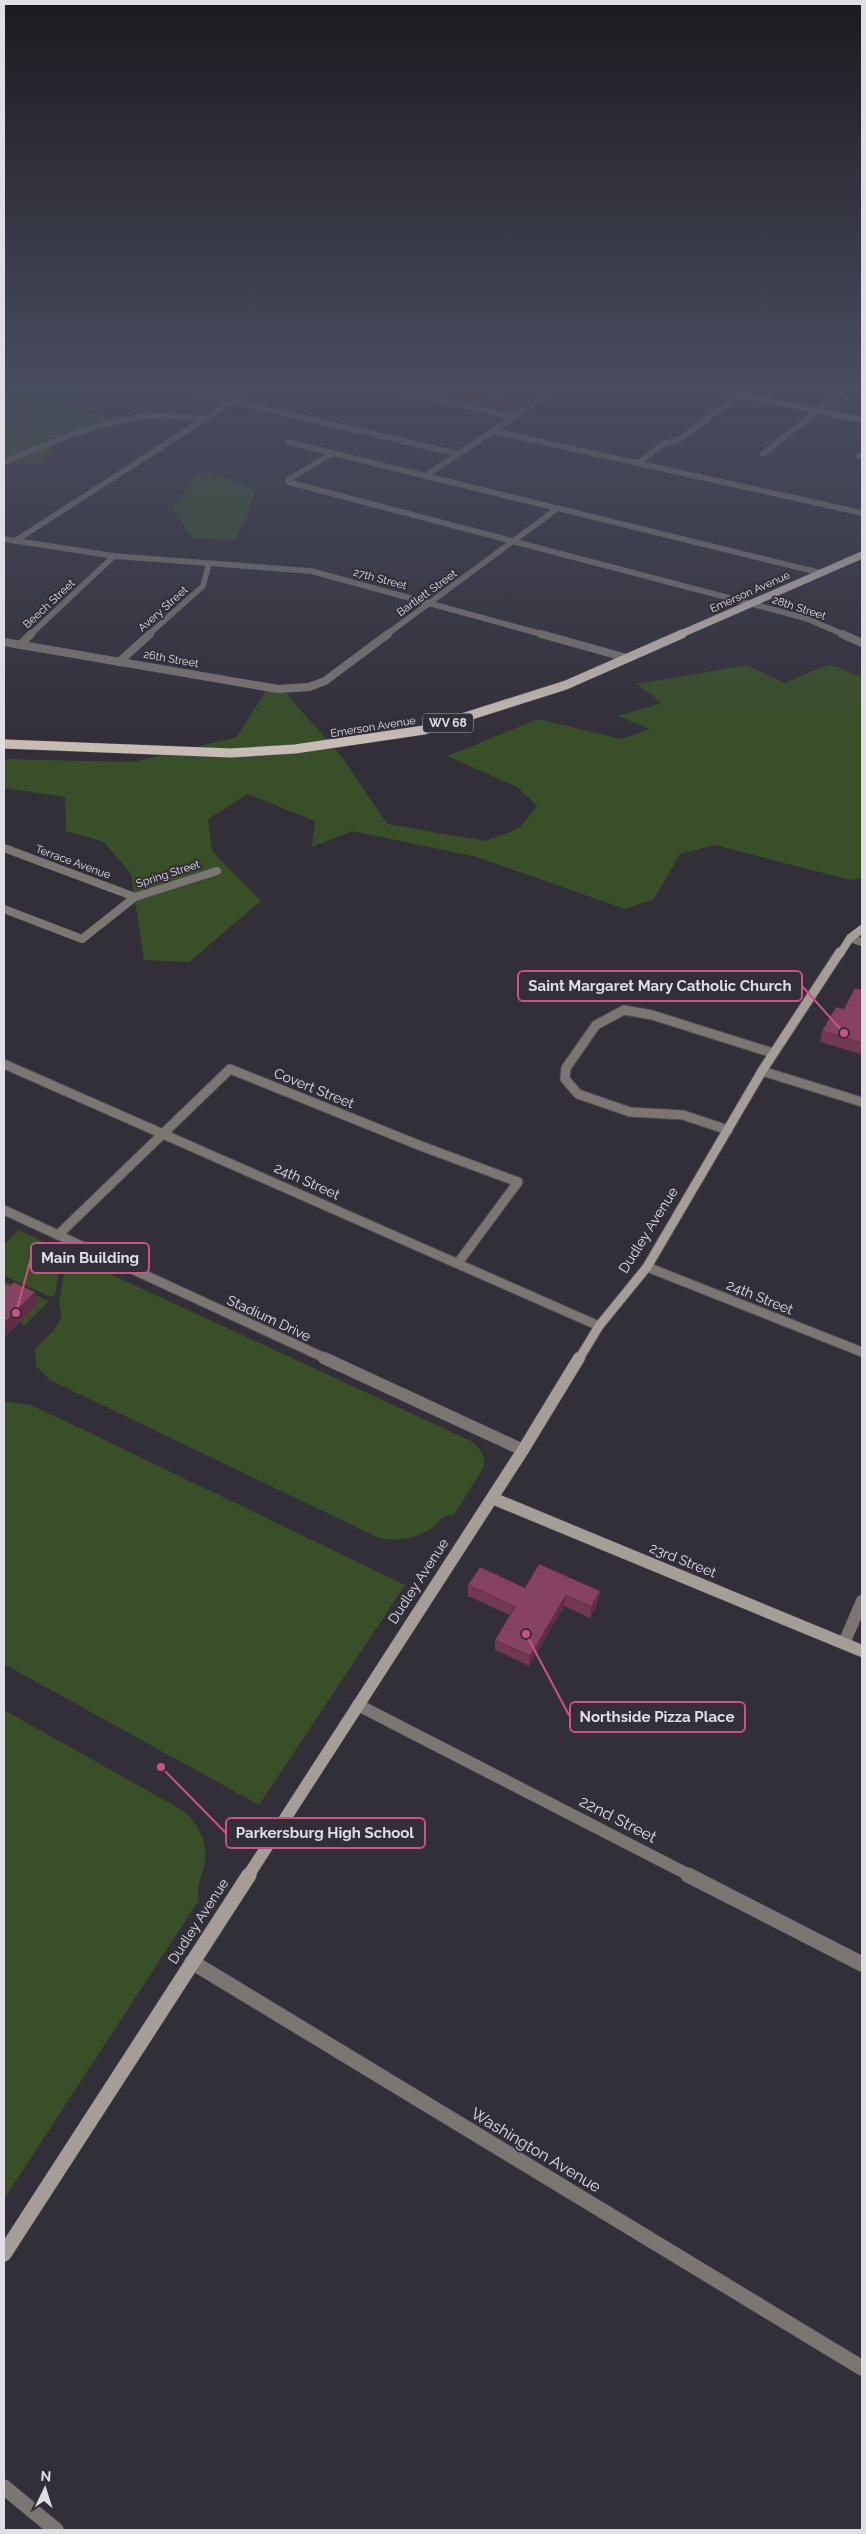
<svg xmlns="http://www.w3.org/2000/svg" width="866" height="2534" font-family="Raleway,sans-serif">
	<style>
		.green { fill: #384f27 }
		.lines { fill: none; stroke-linecap: round; stroke-linejoin: round }
		.street-far4-casing { stroke: #4e4b55; stroke-width: 6 }
		.street-far3-casing { stroke: #4e4b55; stroke-width: 8 }
		.street-far2-casing { stroke: #4e4b55; stroke-width: 11 }
		.street-far1-casing { stroke: #4e4b55; stroke-width: 13 }
		.street-casing { stroke: #4e4b55; stroke-width: 16 }
		.secondary-far4-casing { stroke: #4e4b55; stroke-width: 6 }
		.secondary-far3-casing { stroke: #4e4b55; stroke-width: 8 }
		.secondary-far2-casing { stroke: #4e4b55; stroke-width: 11 }
		.secondary-far1-casing { stroke: #4e4b55; stroke-width: 13 }
		.secondary-casing { stroke: #4e4b55; stroke-width: 16 }
		.primary-far1-casing { stroke: #4e4b55; stroke-width: 8 }
		.primary-casing { stroke: #4e4b55; stroke-width: 10 }
		.street-far4 { stroke: #7b7672; stroke-width: 5.5 }
		.street-far3 { stroke: #7b7672; stroke-width: 8 }
		.street-far2 { stroke: #7b7672; stroke-width: 9 }
		.street-far1 { stroke: #7b7672; stroke-width: 12 }
		.street { stroke: #7b7672; stroke-width: 15 }
		.secondary-far4 { stroke: #a59e97; stroke-width: 5.5 }
		.secondary-far3 { stroke: #a59e97; stroke-width: 8 }
		.secondary-far2 { stroke: #a59e97; stroke-width: 9 }
		.secondary-far1 { stroke: #a59e97; stroke-width: 12 }
		.secondary { stroke: #a59e97; stroke-width: 15 }
		.primary-far1 { stroke: #c6bcb3; stroke-width: 7 }
		.primary { stroke: #c6bcb3; stroke-width: 9 }
		.wall { fill: #733953 }
		.shaded-wall { fill: #5e2e44 }
		.building { fill: #864261; stroke: #5e2e44 }
		.labels { text-anchor: middle; dominant-baseline: central; stroke-width: 4; stroke-linejoin: round; paint-order: stroke }
		.far-street-label { font-size: 11px; fill: #e0dee5; stroke: #322f39 }
		.shield { fill: #322f39; stroke: #acaab1; stroke-width: 1 }
		.shield-label { font-size: 12px; font-weight: bold; fill: #e0dee5 }
		.street-label { font-size: 14px; fill: #e0dee5; stroke: #322f39 }
		.near-street-label { font-size: 16px; fill: #e0dee5; stroke: #322f39 }
		.leader { fill: none; stroke: #cb5384; stroke-width: 2 }
		.callout-dot { fill: #cb5384; stroke: #322f39; stroke-width: 2 }
		.callout { fill: #322f39; stroke: #cb5384; stroke-width: 2 }
		.callout-label { font-size: 15px; text-anchor: middle; font-weight: bold; fill: #e0dee5 }
	</style>
	<rect width="100%" height="100%" fill="#322f39"/>
	<!-- green -->
	<path class="green" d="M26,385H84L63,404L127,425L63,431L43,464H4V402Z
		M211,472L255,490L246,520L234,540L193,538L172,509L197,474Z
		M829,664L862,677V878L850,880L715,845L680,854L654,899L625,909L477,857L352,831L312,847L315,821L248,794L208,819L212,851L261,901L189,962L144,960L131,874L104,842L66,831L65,797L4,788V759L133,762L237,737L265,692H285L342,757L387,824L485,841L519,828L537,806L517,787L447,756L538,719L621,739L650,729L618,716L662,703L637,684L747,665L785,683Z
		M19,1230L62,1250L55,1295L51,1297L4,1276V1244Z
		M67,1254L471,1441C481,1449 488,1457 482,1470L454,1515C442,1515 440,1521 432,1528C415,1540 399,1541 379,1538L50,1380L36,1366L35,1349L54,1330L62,1316L59,1303Z
		M4,1281L49,1301L25,1325C12,1318 4,1294 4,1281Z
		M4,1401L30,1405L59,1418L405,1585L259,1805L4,1664Z
		M4,1710L182,1810C200,1824 210,1846 203,1870C200,1882 196,1887 199,1900L4,2199Z"/>
	<g class="lines">
		<defs>
			<path id="street-far4" d="M372,385L513,417
				M174,387L458,454
				M493,431L862,513
				M288,442L821,573
				M333,453L289,479L288,482L805,618L845,635
				M763,454L850,385
				M859,456H862
				M4,462C50,443 97,422 147,416C166,414 186,417 205,419
				M638,463L663,444L680,439L740,395
				M425,476L562,385
				M4,539L114,556L311,571L545,635
				M15,541L257,385
				M30,635L114,556
				M148,635L203,586L209,563
				M386,635L558,508"/>
			<path id="street-far3" d="M541,634L627,658
				M842,634L862,643
				M4,642L278,689L309,687L325,681L388,634
				M20,645L31,634
				M119,662L150,634
				M4,848L135,897
				M4,909L82,939L135,897L217,871
				M850,938L862,942"/>
			<path id="street-far2" d="M4,1064L599,1326
				M762,1071L862,1102
				M728,1130L683,1115L630,1112L578,1094L565,1079L566,1068L596,1025L624,1010L652,1015L773,1053
				M4,1210L327,1359
				M58,1235L230,1069L421,1146L518,1182L458,1263
				M647,1267L862,1352"/>
			<path id="street-far1" d="M324,1358L523,1450
				M844,1643L862,1601
				M358,1705L691,1876"/>
			<path id="street" d="M688,1875L862,1964
				M192,1962L862,2368
				M4,2487L56,2530"/>
			<path id="secondary-far4" d="M693,385L862,420"/>
			<path id="secondary-far3" d="M840,954L850,938L862,929"/>
			<path id="secondary-far2" d="M579,1359L599,1326L647,1267L762,1071L840,952"/>
			<path id="secondary-far1" d="M492,1498L862,1651
				M248,1876L523,1450L579,1358"/>
			<path id="secondary" d="M4,2254L249,1875"/>
			<path id="primary-far1" d="M679,635L862,555"/>
			<path id="primary" d="M4,744L231,753L295,749L424,730L566,685L682,634"/>
		</defs>
		<!-- street-far4 casing -->
		<use href="#street-far4" class="street-far4-casing"/>
		<!-- street-far3 casing -->
		<use href="#street-far3" class="street-far3-casing"/>
		<!-- street-far2 casing -->
		<use href="#street-far2" class="street-far2-casing"/>
		<!-- street-far1 casing -->
		<use href="#street-far1" class="street-far1-casing"/>
		<!-- street casing -->
		<use href="#street" class="street-casing"/>
		<!-- secondary-far4 casing -->
		<use href="#secondary-far4" class="secondary-far4-casing"/>
		<!-- secondary-far3 casing -->
		<use href="#secondary-far3" class="secondary-far3-casing"/>
		<!-- secondary-far2 casing -->
		<use href="#secondary-far2" class="secondary-far2-casing"/>
		<!-- secondary-far1 casing -->
		<use href="#secondary-far1" class="secondary-far1-casing"/>
		<!-- secondary casing -->
		<use href="#secondary" class="secondary-casing"/>
		<!-- primary-far1 casing -->
		<use href="#primary-far1" class="primary-far1-casing"/>
		<!-- primary casing -->
		<use href="#primary" class="primary-casing"/>
		<!-- street-far4 -->
		<use href="#street-far4" class="street-far4"/>
		<!-- street-far3 -->
		<use href="#street-far3" class="street-far3"/>
		<!-- street-far2 -->
		<use href="#street-far2" class="street-far2"/>
		<!-- street-far1 -->
		<use href="#street-far1" class="street-far1"/>
		<!-- street -->
		<use href="#street" class="street"/>
		<!-- secondary-far4 -->
		<use href="#secondary-far4" class="secondary-far4"/>
		<!-- secondary-far3 -->
		<use href="#secondary-far3" class="secondary-far3"/>
		<!-- secondary-far2 -->
		<use href="#secondary-far2" class="secondary-far2"/>
		<!-- secondary-far1 -->
		<use href="#secondary-far1" class="secondary-far1"/>
		<!-- secondary -->
		<use href="#secondary" class="secondary"/>
		<!-- primary-far1 -->
		<use href="#primary-far1" class="primary-far1"/>
		<!-- primary -->
		<use href="#primary" class="primary"/>
	</g>
	<!-- wall -->
	<path class="wall" d="M420,385H540L504,408L420,388Z
		M862,990V1051L861,1054L820,1042L822,1031Z
		M468,1585L525,1588L600,1591L598,1602L590,1618L564,1606L529,1666L495,1650V1640L510,1615L468,1596Z"/>
	<!-- shaded-wall -->
	<path class="shaded-wall" d="M526,385H540L504,408L505,399Z
		M35,1292L38,1304L4,1338V1323Z
		M600,1591L598,1602L590,1618L591,1607Z
		M566,1595L564,1606L529,1666L530,1656Z"/>
	<!-- building -->
	<path class="building" d="M446,385H526L505,399Z
		M855,988L862,990V1043L822,1031L836,1007L844,1009Z
		M14,1282L35,1292L4,1323V1283L10,1286Z
		M539,1564L600,1591L591,1607L566,1595L530,1656L495,1640L515,1607L468,1585L480,1567L525,1588Z"/>
	<!-- sky -->
	<linearGradient id="sky" x2="0" y2="1"><stop stop-color="#1c1a1f"/><stop offset="0.52" stop-color="#494d5f"/><stop offset="1" stop-color="#494d5f" stop-opacity="0"/></linearGradient>
	<rect width="866" height="740" fill="url(#sky)"/>
	<g class="labels">
		<!-- far-street labels -->
		<g class="far-street-label">
			<text transform="translate(380 579) rotate(15)">27th Street</text>
			<text transform="translate(750 592) rotate(-24)">Emerson Avenue</text>
			<text transform="translate(427 593) rotate(-36)">Bartlett Street</text>
			<text transform="translate(49 604) rotate(-43)">Beech Street</text>
			<text transform="translate(799 608) rotate(18)">28th Street</text>
			<text transform="translate(163 609) rotate(-42)">Avery Street</text>
			<text transform="translate(171 659) rotate(10)">26th Street</text>
			<text transform="translate(373 727) rotate(-9)">Emerson Avenue</text>
			<text transform="translate(73 862) rotate(20)">Terrace Avenue</text>
			<text transform="translate(168 874) rotate(-18)">Spring Street</text>
		</g>
		<!-- shield labels -->
		<rect class="shield" x="423" y="713.5" width="50" height="19" rx="4"/>
		<g class="shield-label">
			<text x="448" y="723">WV 68</text>
		</g>
		<!-- street labels -->
		<g class="street-label">
			<text transform="translate(314 1088) rotate(22)">Covert Street</text>
			<text transform="translate(307 1181) rotate(24)">24th Street</text>
			<text transform="translate(648 1230) rotate(-58)">Dudley Avenue</text>
			<text transform="translate(760 1297) rotate(22)">24th Street</text>
			<text transform="translate(269 1318) rotate(25)">Stadium Drive</text>
			<text transform="translate(683 1560) rotate(22)">23rd Street</text>
			<text transform="translate(418 1581) rotate(-57)">Dudley Avenue</text>
			<text transform="translate(198 1921) rotate(-57)">Dudley Avenue</text>
		</g>
		<!-- near-street labels -->
		<g class="near-street-label">
			<text transform="translate(618 1819) rotate(27)">22nd Street</text>
			<text transform="translate(536 2150) rotate(31)">Washington Avenue</text>
		</g>
	</g>
	<!-- callouts -->
	<path class="leader" d="M844 1033L802 986M16 1313L31 1258M526 1634L570 1717M161 1767L226 1833"/>
	<g class="callout-dot">
		<circle cx="844" cy="1033" r="5"/>
		<circle cx="16" cy="1313" r="5"/>
		<circle cx="526" cy="1634" r="5"/>
		<circle cx="161" cy="1767" r="5"/>
	</g>
	<g class="callout">
		<rect x="518" y="971" width="284" height="30" rx="5"/>
		<rect x="31" y="1243" width="118" height="30" rx="5"/>
		<rect x="570" y="1702" width="175" height="30" rx="5"/>
		<rect x="226" y="1818" width="199" height="30" rx="5"/>
	</g>
	<g class="callout-label">
		<text x="660" y="991">Saint Margaret Mary Catholic Church</text>
		<text x="90" y="1263">Main Building</text>
		<text x="657" y="1722">Northside Pizza Place</text>
		<text x="325" y="1838">Parkersburg High School</text>
	</g>
	<!-- border -->
	<rect width="866" height="2534" fill="none" stroke="#e0dee5" stroke-width="10"/>
	<!-- north arrow -->
	<g transform="translate(45 2489) rotate(4)" stroke="#322f39" stroke-width="4" paint-order="stroke">
	<path d="M0-4L9 19L0 12L-9 19Z" fill="#e0dee5"/>
	<text y="-8" font-size="14" font-weight="bold" text-anchor="middle" fill="#e0dee5">N</text>
	</g>
</svg>
